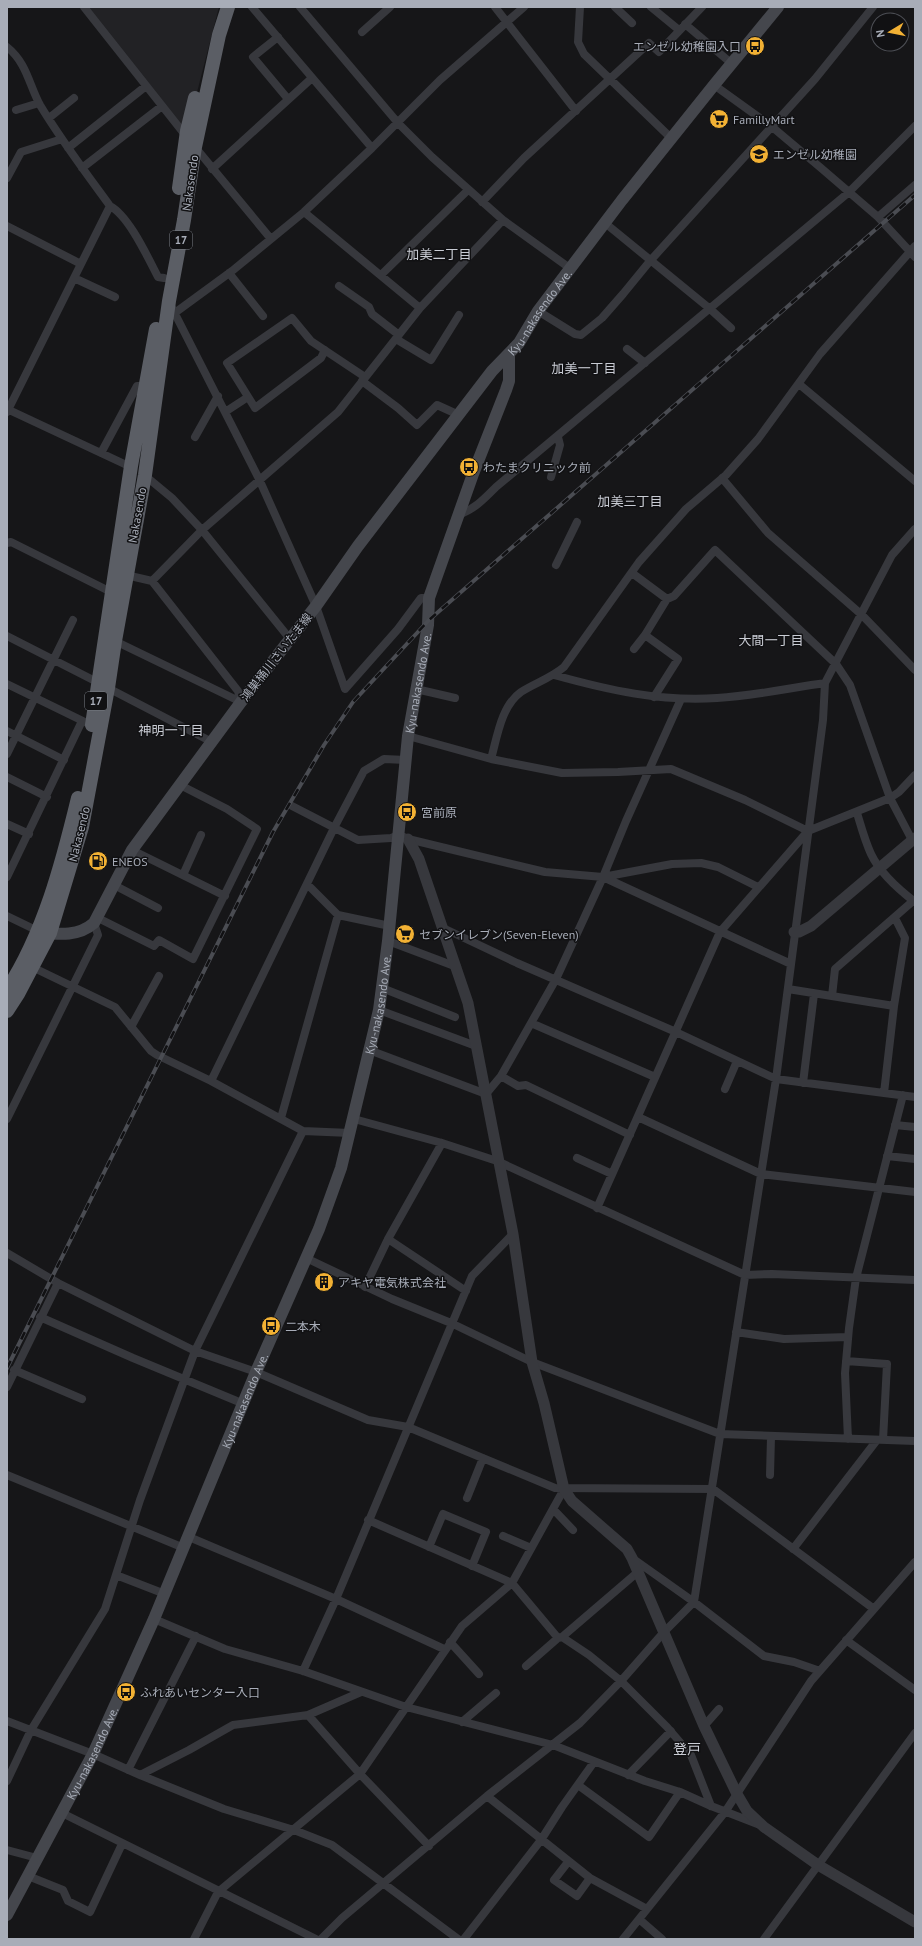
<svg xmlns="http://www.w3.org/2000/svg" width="922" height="1946" font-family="'PT Sans','Noto Sans JP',sans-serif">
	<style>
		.built { fill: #222225 }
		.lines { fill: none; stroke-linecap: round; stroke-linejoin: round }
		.minor { stroke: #37383d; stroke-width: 8 }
		.tertiary { stroke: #37383d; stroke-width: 11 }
		.secondary { stroke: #45474d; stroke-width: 12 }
		.trunk { stroke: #5b5e65; stroke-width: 14 }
		.rail-casing { stroke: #4a4c52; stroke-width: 4 }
		.rail { stroke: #111113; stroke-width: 2.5; stroke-dasharray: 8; stroke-linecap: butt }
		.labels { text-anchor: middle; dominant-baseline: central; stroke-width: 3; stroke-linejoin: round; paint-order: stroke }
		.shield { fill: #111113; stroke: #7b7e86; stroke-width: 1 }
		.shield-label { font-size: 11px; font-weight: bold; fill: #a8adb8 }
		.poi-label { font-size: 12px; fill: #a8adb8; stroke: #111113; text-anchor: start }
		.street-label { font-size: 12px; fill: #a8adb8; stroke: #111113 }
		.neighbourhood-label { font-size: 13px; fill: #c9ccd4; stroke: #111113 }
		.quarter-label { font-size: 14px; fill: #c9ccd4; stroke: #111113 }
	</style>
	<rect width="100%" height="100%" fill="#161618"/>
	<!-- built -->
	<path class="built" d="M89,7H219L187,131Z"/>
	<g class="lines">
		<!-- minor -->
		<path class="minor" d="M84,7L186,136
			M252,7L372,148
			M300,7L398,123L432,157L503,220L571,269
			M495,7L576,111
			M580,7L578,42L584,54L671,138
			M615,7L632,23
			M651,7L679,30
			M685,24L731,63
			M362,32L390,7
			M278,37L253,57L288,99
			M7,47C27,63 29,85 40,105C61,140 86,173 110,206C129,216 148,258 158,277L164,278
			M714,85L771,126L821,168L878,217L915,257
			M16,110L39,103
			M49,118L74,98
			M195,147L271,239
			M68,148L146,86
			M82,168L162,106
			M212,169L312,78
			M7,178L21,152L62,139
			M482,202L524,158L649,43L659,52L702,7
			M304,212L420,308
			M878,217L915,185
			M605,223L709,308L731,328
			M7,226L81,264
			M229,273L263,316
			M381,275L468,190
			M74,278L115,297
			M339,286L369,307L372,314L399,335
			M169,302L259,479L316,606L345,689L398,629L421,598H429
			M538,311L575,334L581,335L602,318L623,294L650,261L815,79L873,7
			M176,312L232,271L304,212L372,148L440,80L524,7
			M396,339L431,360L459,315
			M627,349L645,363
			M325,350L321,358L255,408L227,363L292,318L311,341L365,377
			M362,381L398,408L417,425L437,405L459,415
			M799,384L915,481
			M7,409L133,468
			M7,412L110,206
			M225,412L248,397
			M195,437L218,396
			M101,453L137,386H146
			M143,474L172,498L202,530L290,639
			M551,477L560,445L558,437
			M722,478L768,533L862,615L915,670
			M458,515C475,509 484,499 496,487L848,193L915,126
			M7,543L11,542L113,593
			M556,565L577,522
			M632,573L667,599L674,596L715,550L836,664L850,685L890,798L912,840
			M126,575L152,581L238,691L241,702
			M152,581L202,530L338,412L420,308L503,220
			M645,635L667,599
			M7,636L99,683
			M115,641L241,702
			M634,649L645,635L678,659L654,697
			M554,675C608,690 661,702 717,698C753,696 790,688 825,683
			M7,684L87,723
			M108,688L212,742
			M416,689L455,698
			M7,731L64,760
			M408,736L491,759L562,773L618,772L671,769L745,800L808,831
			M7,754L73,620
			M491,759C497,738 501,706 521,692C535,683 551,678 564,667L639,562L686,509L726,475L758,439L820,354L915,246
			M7,777L47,797
			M292,806L358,840L391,838L399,835L408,839L545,872L603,877L672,864L701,863L718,867L758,887
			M857,813C861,826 865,841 871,854C880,873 898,889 915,902
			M7,824L29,834
			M132,850L225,896
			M183,875L201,835
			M7,877L82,721
			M603,877L791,964
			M307,884L338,915L390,926
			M114,885L158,908
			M7,916L38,931
			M98,918L154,946L159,940L193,959L257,829L227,809L180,785
			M443,928L517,963L676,1032L776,1079L915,1097
			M388,941L457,967
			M32,967L115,1007L151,1051L157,1055L211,1081L303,1131L350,1133
			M382,988L455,1017
			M788,989L894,1006
			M832,996L835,969L913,901
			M379,1010L476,1046
			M531,1023L655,1077
			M131,1027L159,976
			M369,1050L486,1094L501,1076L556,979L603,877L626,821L681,699
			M501,1076L518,1086L526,1085L630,1135
			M211,1081L334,828L364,771L384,759L406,760
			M803,1083L814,994
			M725,1089L737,1061
			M884,1093L894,1006L905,938L895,918
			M638,1117L761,1174L915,1192
			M281,1118L338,915
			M7,1119L98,935L94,923
			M354,1119L442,1143L497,1161L745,1275L772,1274L915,1280
			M895,1125L915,1127
			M887,1156L915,1159
			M577,1158L612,1174
			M597,1208L720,932L808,831L890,798L899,792L915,775
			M388,1239L466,1291
			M7,1253L58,1283L195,1351L256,1372L368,1420L408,1427L555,1488L713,1489L874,1609
			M306,1258L392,1299L451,1323L532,1362L720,1434L915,1441
			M365,1287L388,1239L442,1143
			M40,1317L133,1358L244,1404
			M736,1332L784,1339L848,1337
			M846,1361L887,1364L883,1440
			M14,1370L82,1399
			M7,1387L58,1283
			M848,1439L845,1373L849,1328L856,1278L903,1095
			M7,1475L184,1548
			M770,1475L771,1437
			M467,1498L483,1458
			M553,1509L573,1530
			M368,1520L512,1583L558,1638L526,1666
			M503,1536L531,1548
			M189,1537L336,1599L444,1649
			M429,1547L443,1514L486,1532L472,1566
			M793,1549L877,1440
			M632,1558L694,1602L764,1656L794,1662L820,1671
			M116,1575L165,1594
			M154,1619L225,1649L303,1671L406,1707L553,1745L645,1781L680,1792L711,1806L760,1825
			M562,1637L639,1571
			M558,1638L562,1637L589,1655L621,1681L667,1727L691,1755L711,1806
			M846,1640L915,1690
			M450,1642L479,1674
			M303,1671L336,1599L472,1276L513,1234
			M308,1715L360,1774L429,1846
			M7,1721L93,1754L140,1775L224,1809L294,1830L332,1845L458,1939
			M462,1722L496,1693
			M704,1726L719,1709
			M128,1770L196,1636
			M140,1775L189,1750L233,1725L308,1715L361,1692
			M628,1775L671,1731
			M7,1781L31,1730L105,1609L140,1500L195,1351L303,1131
			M578,1785L649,1837L680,1792
			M487,1796L590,1878L647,1909
			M62,1813L316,1939
			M7,1850L37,1858
			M568,1862L554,1880L577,1896L590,1878
			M28,1876L63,1890L68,1901L90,1912L122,1844
			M639,1919L662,1939
			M194,1939L218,1892L360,1774L462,1626L512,1583L564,1489
			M321,1939L342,1918L487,1796L580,1723L621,1681L664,1632L694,1602L776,1079L823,720L825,683L892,555L915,529
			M464,1939L541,1840L562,1807L594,1762
			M623,1939L725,1812L811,1681L915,1562
			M764,1939L915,1733"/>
		<!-- tertiary -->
		<path class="tertiary" d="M408,839L419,859L468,1003L513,1234L532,1362L544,1403L564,1489L572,1501L627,1549L632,1558L704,1726L737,1794L747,1811L764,1827L818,1865L915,1922
			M794,932H799L811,926L915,838"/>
		<!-- secondary -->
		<g class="secondary">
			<path id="s1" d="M41,932C60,935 79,936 94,923L132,850L241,702L316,606L358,546L492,371L519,343L538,311L622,200L714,85L778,7"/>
			<path id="s2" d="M7,1915L93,1754L154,1619L256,1372L319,1229L341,1168L379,1010L388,941L408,736L428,625L429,598L473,474L506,390L509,381V354"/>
		</g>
		<!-- trunk -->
		<path class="trunk" d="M179,188L187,131L195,98
			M92,725L131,466L156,329
			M7,990C44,933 62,864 78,798
			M7,1011L18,994L50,933L82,827L108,688L115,641L145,475L169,301L184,220L195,147L219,35L228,7"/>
		<defs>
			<path id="rail" d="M7,1368L273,832L324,745L353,702L429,620L915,195"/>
		</defs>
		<!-- rail casing -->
		<use href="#rail" class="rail-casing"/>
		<!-- rail -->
		<use href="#rail" class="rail"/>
	</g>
	<!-- icons -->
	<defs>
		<symbol id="bus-disc" viewBox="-11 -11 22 22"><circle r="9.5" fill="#f2b134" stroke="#111113"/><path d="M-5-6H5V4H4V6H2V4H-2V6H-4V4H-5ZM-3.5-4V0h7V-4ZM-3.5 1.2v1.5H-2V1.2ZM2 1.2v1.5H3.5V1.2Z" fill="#111"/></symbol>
		<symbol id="supermarket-disc" viewBox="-11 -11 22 22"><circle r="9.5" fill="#f2b134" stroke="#111113"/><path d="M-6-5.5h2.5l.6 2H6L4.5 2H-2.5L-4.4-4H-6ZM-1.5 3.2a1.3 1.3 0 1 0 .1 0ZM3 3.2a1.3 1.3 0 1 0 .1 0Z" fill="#111"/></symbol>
		<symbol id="school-disc" viewBox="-11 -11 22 22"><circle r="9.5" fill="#f2b134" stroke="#111113"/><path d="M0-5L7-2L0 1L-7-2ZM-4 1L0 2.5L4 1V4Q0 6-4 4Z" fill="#111"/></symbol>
		<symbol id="fuel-disc" viewBox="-11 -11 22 22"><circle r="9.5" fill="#f2b134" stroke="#111113"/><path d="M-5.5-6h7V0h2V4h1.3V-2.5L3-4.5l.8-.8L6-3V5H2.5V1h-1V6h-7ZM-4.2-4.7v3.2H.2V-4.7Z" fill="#111"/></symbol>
		<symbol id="building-disc" viewBox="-11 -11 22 22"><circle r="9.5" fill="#f2b134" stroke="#111113"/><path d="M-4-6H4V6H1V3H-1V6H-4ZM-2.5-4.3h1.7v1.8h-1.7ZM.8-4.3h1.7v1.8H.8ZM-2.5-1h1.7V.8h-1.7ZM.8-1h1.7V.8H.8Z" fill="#111"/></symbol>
	</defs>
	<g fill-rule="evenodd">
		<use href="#bus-disc" x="744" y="35" width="22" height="22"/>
		<use href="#supermarket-disc" x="708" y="108" width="22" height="22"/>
		<use href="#school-disc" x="748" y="143" width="22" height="22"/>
		<use href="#bus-disc" x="458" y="456" width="22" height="22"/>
		<use href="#bus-disc" x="396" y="801" width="22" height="22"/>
		<use href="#fuel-disc" x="87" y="850" width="22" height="22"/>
		<use href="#supermarket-disc" x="394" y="923" width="22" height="22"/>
		<use href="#building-disc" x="313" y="1271" width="22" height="22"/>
		<use href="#bus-disc" x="260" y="1315" width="22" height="22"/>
		<use href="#bus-disc" x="115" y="1681" width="22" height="22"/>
	</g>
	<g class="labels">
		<!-- shield labels -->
		<g class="shield">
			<rect x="170" y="231" width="22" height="18" rx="3"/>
			<rect x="85" y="692" width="22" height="18" rx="3"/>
		</g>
		<g class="shield-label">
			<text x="181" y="240">17</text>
			<text x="96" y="701">17</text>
		</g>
		<!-- poi labels -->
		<g class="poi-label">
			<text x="741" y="46" text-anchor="end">エンゼル幼稚園入口</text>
			<text x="733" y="119">FamillyMart</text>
			<text x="773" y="154">エンゼル幼稚園</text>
			<text x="483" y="467">わたまクリニック前</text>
			<text x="421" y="812">宮前原</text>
			<text x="112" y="861">ENEOS</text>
			<text x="419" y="934">セブンイレブン(Seven-Eleven)</text>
			<text x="338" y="1282">アキヤ電気株式会社</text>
			<text x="285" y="1326">二本木</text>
			<text x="140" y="1692">ふれあいセンター入口</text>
		</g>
		<!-- street labels -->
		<g class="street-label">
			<text transform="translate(190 183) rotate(-82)">Nakasendo</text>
			<text stroke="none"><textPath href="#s1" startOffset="813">Kyu-nakasendo Ave.</textPath></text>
			<text transform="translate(137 515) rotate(-80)">Nakasendo</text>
			<text transform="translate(276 657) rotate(-52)">鴻巣桶川さいたま線</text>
			<text stroke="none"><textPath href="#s2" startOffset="1311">Kyu-nakasendo Ave.</textPath></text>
			<text transform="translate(79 834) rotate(-76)">Nakasendo</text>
			<text stroke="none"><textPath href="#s2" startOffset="987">Kyu-nakasendo Ave.</textPath></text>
			<text stroke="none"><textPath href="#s2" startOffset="567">Kyu-nakasendo Ave.</textPath></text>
			<text stroke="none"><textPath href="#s2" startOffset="183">Kyu-nakasendo Ave.</textPath></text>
		</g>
		<!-- neighbourhood labels -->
		<g class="neighbourhood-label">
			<text x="439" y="254">加美二丁目</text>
			<text x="584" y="368">加美一丁目</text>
			<text x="630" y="501">加美三丁目</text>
			<text x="771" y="640">大間一丁目</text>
			<text x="171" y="730">神明一丁目</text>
		</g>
		<!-- quarter labels -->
		<g class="quarter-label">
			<text x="687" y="1749">登戸</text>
		</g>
	</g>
	<!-- border -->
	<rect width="922" height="1946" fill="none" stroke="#a8adb8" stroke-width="16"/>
	<!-- north arrow -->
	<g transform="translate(890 32) rotate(260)"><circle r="19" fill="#111113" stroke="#4d4f55"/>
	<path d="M0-3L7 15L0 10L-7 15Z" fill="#f2b134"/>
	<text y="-6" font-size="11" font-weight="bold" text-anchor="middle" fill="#a8adb8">N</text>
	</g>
</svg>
